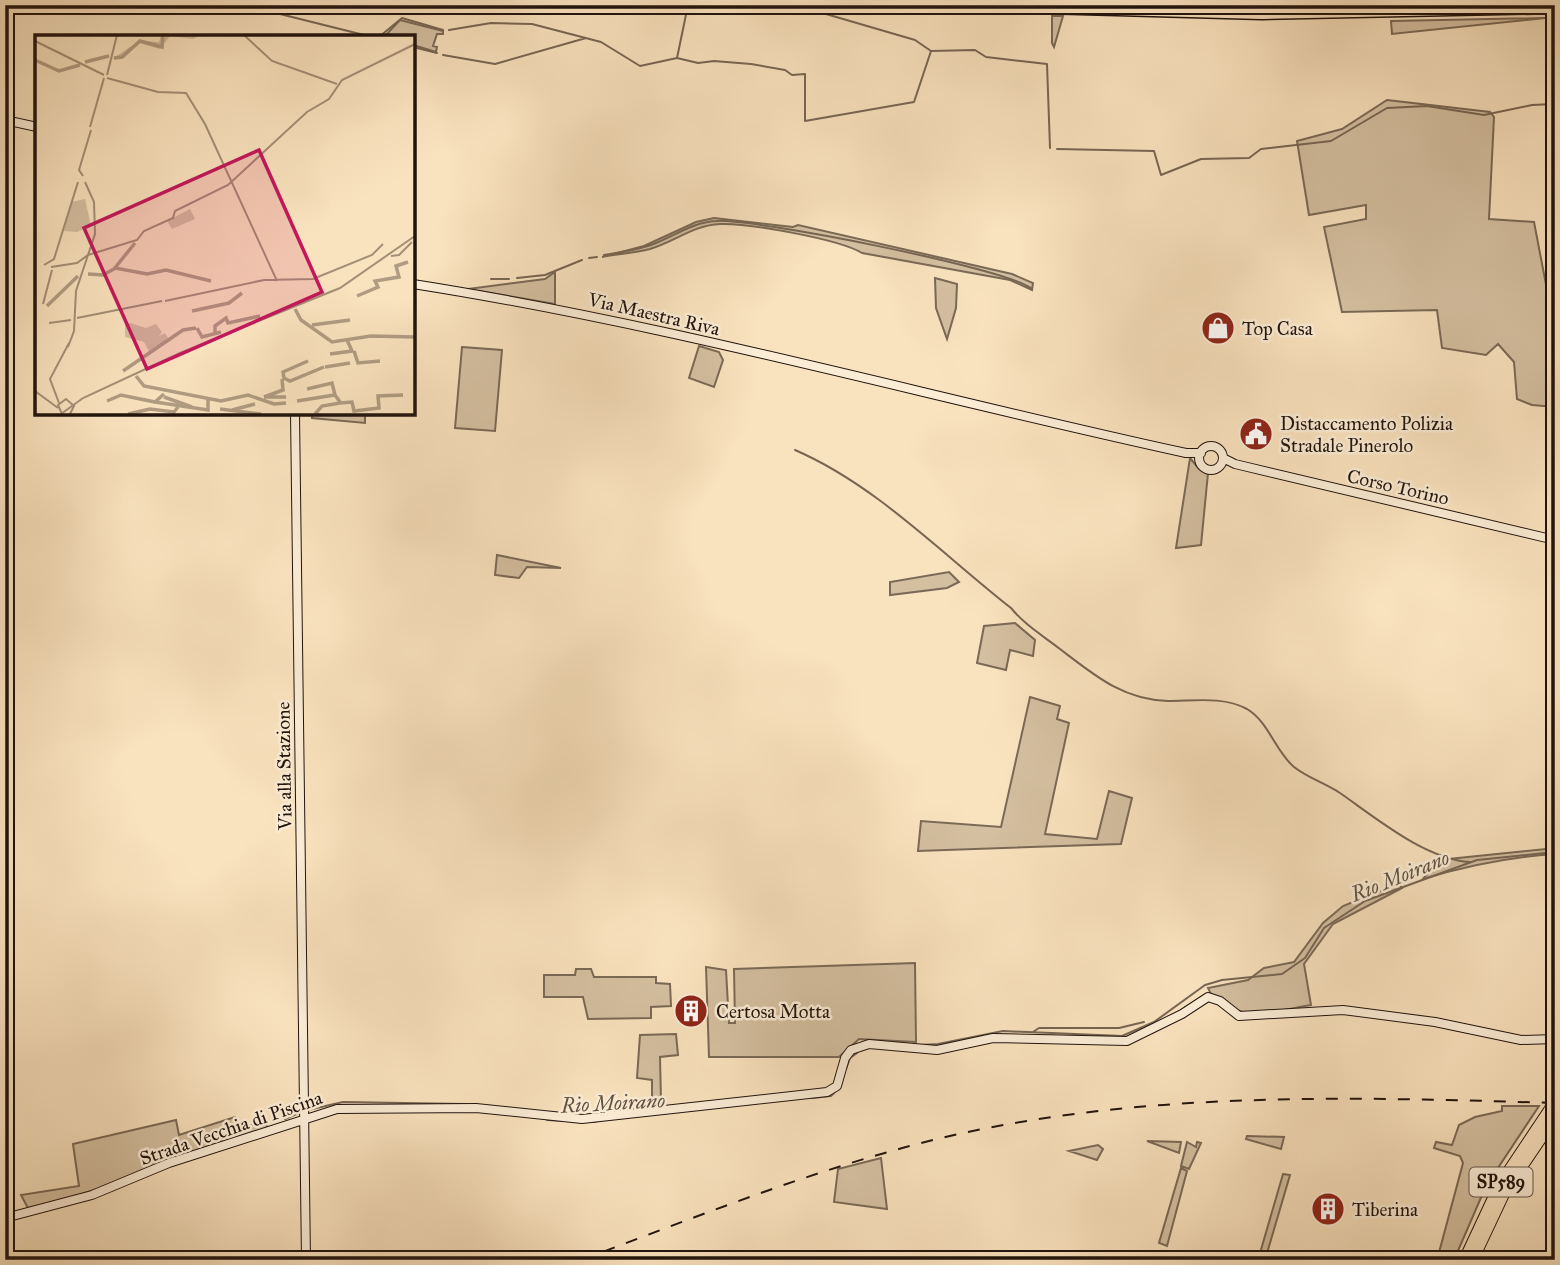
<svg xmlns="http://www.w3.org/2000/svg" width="1560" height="1265" font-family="'IM FELL Great Primer',serif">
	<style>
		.green { fill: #d4bfa0; stroke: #7a6956; stroke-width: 2 }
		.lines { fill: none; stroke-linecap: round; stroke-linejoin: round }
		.stream { stroke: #776553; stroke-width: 2 }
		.secondary-casing { stroke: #21130d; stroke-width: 10 }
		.primary-casing { stroke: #21130d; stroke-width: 12 }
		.highway-casing { stroke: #21130d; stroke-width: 13 }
		.secondary { stroke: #fbecd5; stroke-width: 8 }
		.primary { stroke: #f9e2be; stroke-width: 10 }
		.highway { stroke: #f9e2be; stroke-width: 10 }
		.rail { stroke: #21130d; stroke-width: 2; stroke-dasharray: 12 12; stroke-linecap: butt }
		.primary-bridge-casing { stroke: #21130d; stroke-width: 12; stroke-linecap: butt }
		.primary-bridge { stroke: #f9e2be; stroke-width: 10 }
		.labels { text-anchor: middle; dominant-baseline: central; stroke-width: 5; stroke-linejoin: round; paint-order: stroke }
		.shield { fill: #fbecd5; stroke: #625449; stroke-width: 2 }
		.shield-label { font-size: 18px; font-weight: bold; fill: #21130d }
		.street-label { font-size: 19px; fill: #21130d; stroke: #fbecd5 }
		.poi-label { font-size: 19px; fill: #21130d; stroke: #fbecd5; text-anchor: start }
		.water-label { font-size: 21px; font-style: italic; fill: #615142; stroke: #fbecd5 }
		.inset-river { fill: none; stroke: #b09c82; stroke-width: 3.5 }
		.inset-road { fill: none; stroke: #a38f77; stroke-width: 2 }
		.view { fill: #c2185b; fill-opacity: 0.15; stroke: #c2185b; stroke-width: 3.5 }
		.inset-edge { fill: none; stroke: #21130d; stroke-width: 3.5 }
	</style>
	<rect width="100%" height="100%" fill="#f9e2be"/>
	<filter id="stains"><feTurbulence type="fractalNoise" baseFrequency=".00286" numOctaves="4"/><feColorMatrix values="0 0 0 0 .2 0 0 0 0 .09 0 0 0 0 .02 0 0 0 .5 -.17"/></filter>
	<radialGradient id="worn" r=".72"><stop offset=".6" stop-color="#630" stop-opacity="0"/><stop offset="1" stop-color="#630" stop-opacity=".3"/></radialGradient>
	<!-- green -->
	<path class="green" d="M1052,16H1063L1054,47L1052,43Z
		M1545,18L1392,34L1391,21Z
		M400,20L443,31V34H437L433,46L437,47L436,52L413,45V37H384Z
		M1387,100L1490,112L1494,117L1489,219L1534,222L1548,295L1555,300V407L1532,405L1517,399L1514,362L1498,344L1486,355L1442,348L1437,310L1342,312L1324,227L1366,219V205L1309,215L1297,141L1342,129Z
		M714,218L793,227L798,225L1012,274L1033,283L1032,290L1010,280L862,253C839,239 748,223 720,224C694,225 674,242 650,249C634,253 618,254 602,257L644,246L696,222Z
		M555,272V304L468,289L545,279Z
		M935,278L957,284L956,308L947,339L936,308Z
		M699,346L719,352L723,360L714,387L689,378Z
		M462,347L502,350L495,431L455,428Z
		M312,413H365V423L312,418Z
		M1190,458L1199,469L1208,473L1201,545L1176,548Z
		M497,555L561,568L527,567L519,578L495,575Z
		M949,572L959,582L947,588L890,595V582Z
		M1015,623L1035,640L1033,656L1010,650L1006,670L977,663L984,626Z
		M1030,697L1060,706L1057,719L1069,723L1045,834L1097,839L1109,791L1132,798L1121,844L918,851L921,821L1001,827Z
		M1555,848V854C1508,857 1468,865 1423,879L1439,860Z
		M1399,883L1402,888L1333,924L1304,964L1311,1005C1276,1010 1254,1023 1223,1003C1216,998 1211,996 1208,988L1248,980L1264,968L1294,962L1323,923L1343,906Z
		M915,963L916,1042L859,1039L839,1057H709L706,967L726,970L729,1023H735L734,969Z
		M576,969H591L594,977H656V983L670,984L671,1006L651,1007V1018L588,1019L583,997H544V975H575Z
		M676,1034L678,1055L660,1057L661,1101L652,1102V1080L637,1078L640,1035Z
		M1502,1106H1539L1486,1186L1454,1260H1437L1463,1163L1460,1156L1434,1148L1436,1142L1452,1145L1459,1125L1475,1117L1502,1111Z
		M235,1117L238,1129L264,1122L268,1128L111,1185L29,1210L21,1195L79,1186L73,1144L176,1120L179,1135Z
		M1247,1136L1284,1137L1281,1149L1246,1139Z
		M1147,1141L1181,1142L1179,1153Z
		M1187,1142L1196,1147L1197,1142L1201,1143L1189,1169L1181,1166Z
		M1098,1145L1103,1149L1097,1160L1069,1151Z
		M881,1158L887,1209L834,1202L838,1169Z
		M1181,1168L1187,1171L1167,1246L1159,1243Z
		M1283,1174L1290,1175L1265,1260H1258Z"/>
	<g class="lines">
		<!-- stream -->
		<path class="stream" d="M275,5L280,14L372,37
			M823,9L826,14L915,40L931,51L975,50L986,57L1047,64L1050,148
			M449,30L491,23L532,24L601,42L640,66L677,58L698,63L714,61L751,64L785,70L792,75L805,74V121L914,102L931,51
			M379,37L402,18L443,30
			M413,47L437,53
			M443,55L495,64L586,38
			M677,58L688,5
			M1057,149L1154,151L1161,175L1201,159L1249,158L1261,149L1331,141L1387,108L1427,106L1484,115L1532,105L1555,104
			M604,255C622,252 639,250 656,243C676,235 694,222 716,221C752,218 1011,269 1032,289
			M589,258L597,257
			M517,278L545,275L582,260
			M491,279H509
			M795,450C876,485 942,554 1011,608C1026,626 1042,635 1060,649C1094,675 1123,700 1168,701C1194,701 1223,696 1247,709C1269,722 1275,751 1294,767C1308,778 1325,783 1340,793C1376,818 1425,859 1470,862
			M1033,1032L1039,1028H1119L1144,1022
			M920,1045L938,1044L1003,1031L1122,1036L1154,1022L1205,985L1222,980L1282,974L1305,958L1324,928L1365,901L1477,860L1555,852
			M846,1069L850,1058L857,1053
			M812,1098L831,1096L840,1087
			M308,1110L343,1102L465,1104
			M285,1119L301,1112
			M547,1120L566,1121
			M593,1122L604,1120"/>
		<defs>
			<path id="secondary" d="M5,120L37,127
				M413,284C674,325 928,397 1186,453H1201
				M295,413L306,1260
				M1199 458a12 12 0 1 1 24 0a12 12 0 1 1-24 0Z
				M1223,458L1235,464L1555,540
				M5,1218L92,1195L169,1163L337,1109L476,1108L582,1119L827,1092L837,1086L845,1058L851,1050L869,1044L937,1050L993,1038L1127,1041L1182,1014L1208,997L1220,1001L1239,1016L1343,1010L1435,1022L1521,1040L1555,1039"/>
			<path id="primary" d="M1464,1260L1499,1185L1549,1110
				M1473,1260L1505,1192L1555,1118"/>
			<path id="highway" d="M932,5L1262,14L1555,8"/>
		</defs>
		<!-- secondary casing -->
		<use href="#secondary" class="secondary-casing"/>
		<!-- primary casing -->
		<use href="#primary" class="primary-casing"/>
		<!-- highway casing -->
		<use href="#highway" class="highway-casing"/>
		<!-- secondary -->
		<use href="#secondary" class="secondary"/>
		<!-- primary -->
		<use href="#primary" class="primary"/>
		<!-- highway -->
		<use href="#highway" class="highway"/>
		<!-- rail -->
		<path class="rail" d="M581,1260C707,1213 832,1162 963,1133C1158,1091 1357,1097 1555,1103"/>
		<defs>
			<path id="primary-bridge" d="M1549,1110L1555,1103"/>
		</defs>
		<!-- primary-bridge casing -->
		<use href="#primary-bridge" class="primary-bridge-casing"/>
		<!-- primary-bridge -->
		<use href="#primary-bridge" class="primary-bridge"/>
	</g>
	<!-- icons -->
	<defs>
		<symbol id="shop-disc" viewBox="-11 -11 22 22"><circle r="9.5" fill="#8f2418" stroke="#fbecd5"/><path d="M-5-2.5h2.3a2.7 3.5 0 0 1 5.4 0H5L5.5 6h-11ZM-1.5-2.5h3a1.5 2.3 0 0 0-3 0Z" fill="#fff"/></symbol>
		<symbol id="civic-disc" viewBox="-11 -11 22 22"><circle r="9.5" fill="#8f2418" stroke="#fbecd5"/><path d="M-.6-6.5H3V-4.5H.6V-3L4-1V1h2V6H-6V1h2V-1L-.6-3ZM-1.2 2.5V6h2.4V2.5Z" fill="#fff"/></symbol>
		<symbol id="building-disc" viewBox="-11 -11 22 22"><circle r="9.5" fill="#8f2418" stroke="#fbecd5"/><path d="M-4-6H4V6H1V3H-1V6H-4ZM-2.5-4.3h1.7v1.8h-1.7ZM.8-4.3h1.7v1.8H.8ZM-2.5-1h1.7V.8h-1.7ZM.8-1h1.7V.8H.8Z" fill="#fff"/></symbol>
	</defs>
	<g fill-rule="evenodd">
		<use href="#shop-disc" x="1199" y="309" width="38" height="38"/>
		<use href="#civic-disc" x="1237" y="415" width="38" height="38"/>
		<use href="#building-disc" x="672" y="992" width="38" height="38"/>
		<use href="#building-disc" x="1309" y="1190" width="38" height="38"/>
	</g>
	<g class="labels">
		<!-- shield labels -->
		<rect class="shield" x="1469.5" y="1167.5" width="63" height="29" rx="5"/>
		<g class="shield-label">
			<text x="1501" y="1182">SP589</text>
		</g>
		<!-- street labels -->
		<g class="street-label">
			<text transform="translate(654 314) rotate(13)">Via Maestra Riva</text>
			<text transform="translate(1398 487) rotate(13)">Corso Torino</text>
			<text transform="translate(284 766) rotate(-91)">Via alla Stazione</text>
			<text transform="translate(231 1128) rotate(-19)">Strada Vecchia di Piscina</text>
		</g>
		<!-- poi labels -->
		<g class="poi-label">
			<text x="1242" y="328">Top Casa</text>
			<text x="1280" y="423">Distaccamento Polizia<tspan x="1280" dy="22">Stradale Pinerolo</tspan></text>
			<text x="716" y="1011">Certosa Motta</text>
			<text x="1352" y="1209">Tiberina</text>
		</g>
		<!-- water labels -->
		<g class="water-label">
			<text transform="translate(1400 876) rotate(-22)">Rio Moirano</text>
			<text transform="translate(613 1103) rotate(-3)">Rio Moirano</text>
		</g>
	</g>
	<!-- overview -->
	<g transform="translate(35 35)">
		<rect width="380" height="380" fill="#f9e2be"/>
		<path d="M126,0H166L158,4L135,1L125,14L104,8L89,23L77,24L104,6L124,7ZM50,164L56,191L42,197L29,196L36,167ZM155,174L160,184L137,194L132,186ZM95,288L111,293L121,289L127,297L124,301L130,298L135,306L115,318L109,307L90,302V289Z" fill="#d4bfa0"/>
		<path class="inset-river" d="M79,23L87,22L105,6L127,12L128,0M0,25L24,36L45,30M50,27L74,21M80,233L112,239L131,235L176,246M53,239L68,240L79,234L100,208M322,261L343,252L340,246L364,242L361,231L373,227M12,271L43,241M260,274L266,285L297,307L336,301L379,302M157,276L194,268L207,258M277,290L315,285M162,293L167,302L186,297M180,297V291L191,283L193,288L225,281M319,316L323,328L345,326M295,319L317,316L312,305M273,326L248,337L249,343L255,346L289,332M290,332L315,328M88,336L148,295L161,293M101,341L109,351L186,366L213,360L239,369L251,368M272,354L297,348L300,360M129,362L157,372M229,362L248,355L247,344M229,362H251M72,366L86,360L120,367L129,359M262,366L300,360L305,367M120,367L173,375V365M185,374L226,379M197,375L220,369M93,379L115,374L139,377L143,372M280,379L287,371L305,368L317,367L319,376L344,373L343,361L368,360"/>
		<path class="inset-road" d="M209,0L237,26L302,49M0,6L69,40M72,40L82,0M72,43L123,57L151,58L170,89L242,246M55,92L69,43M48,141L44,135L56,95M356,221L364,220L377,207M9,230L19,224L43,147M16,232L42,228L53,220L102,205L109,196L138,183L140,176L193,150L272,77L294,64L307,45L380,9M130,266L229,245L278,244L337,220L348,209M8,269L17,235M42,283L127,266M14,288L36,285M33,312L39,296L41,256L60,199L59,167L50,147M0,356L23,373M24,368L15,344L34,308M26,379L48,363L145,318L305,253L380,201M27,379L23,370L31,364L39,371L35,379"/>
		<path class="view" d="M224,115L287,257L112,334L49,193Z"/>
		<rect width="380" height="380" class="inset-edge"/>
	</g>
	<!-- margin -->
	<rect width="1560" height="1265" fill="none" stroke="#f9e2be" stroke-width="28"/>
	<rect x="7" y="7" width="1546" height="1251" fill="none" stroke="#21130d" stroke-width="3.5"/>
	<rect x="14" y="14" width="1532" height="1237" fill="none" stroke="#21130d" stroke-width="2"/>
	<rect width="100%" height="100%" filter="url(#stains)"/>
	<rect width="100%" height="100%" fill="url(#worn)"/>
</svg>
